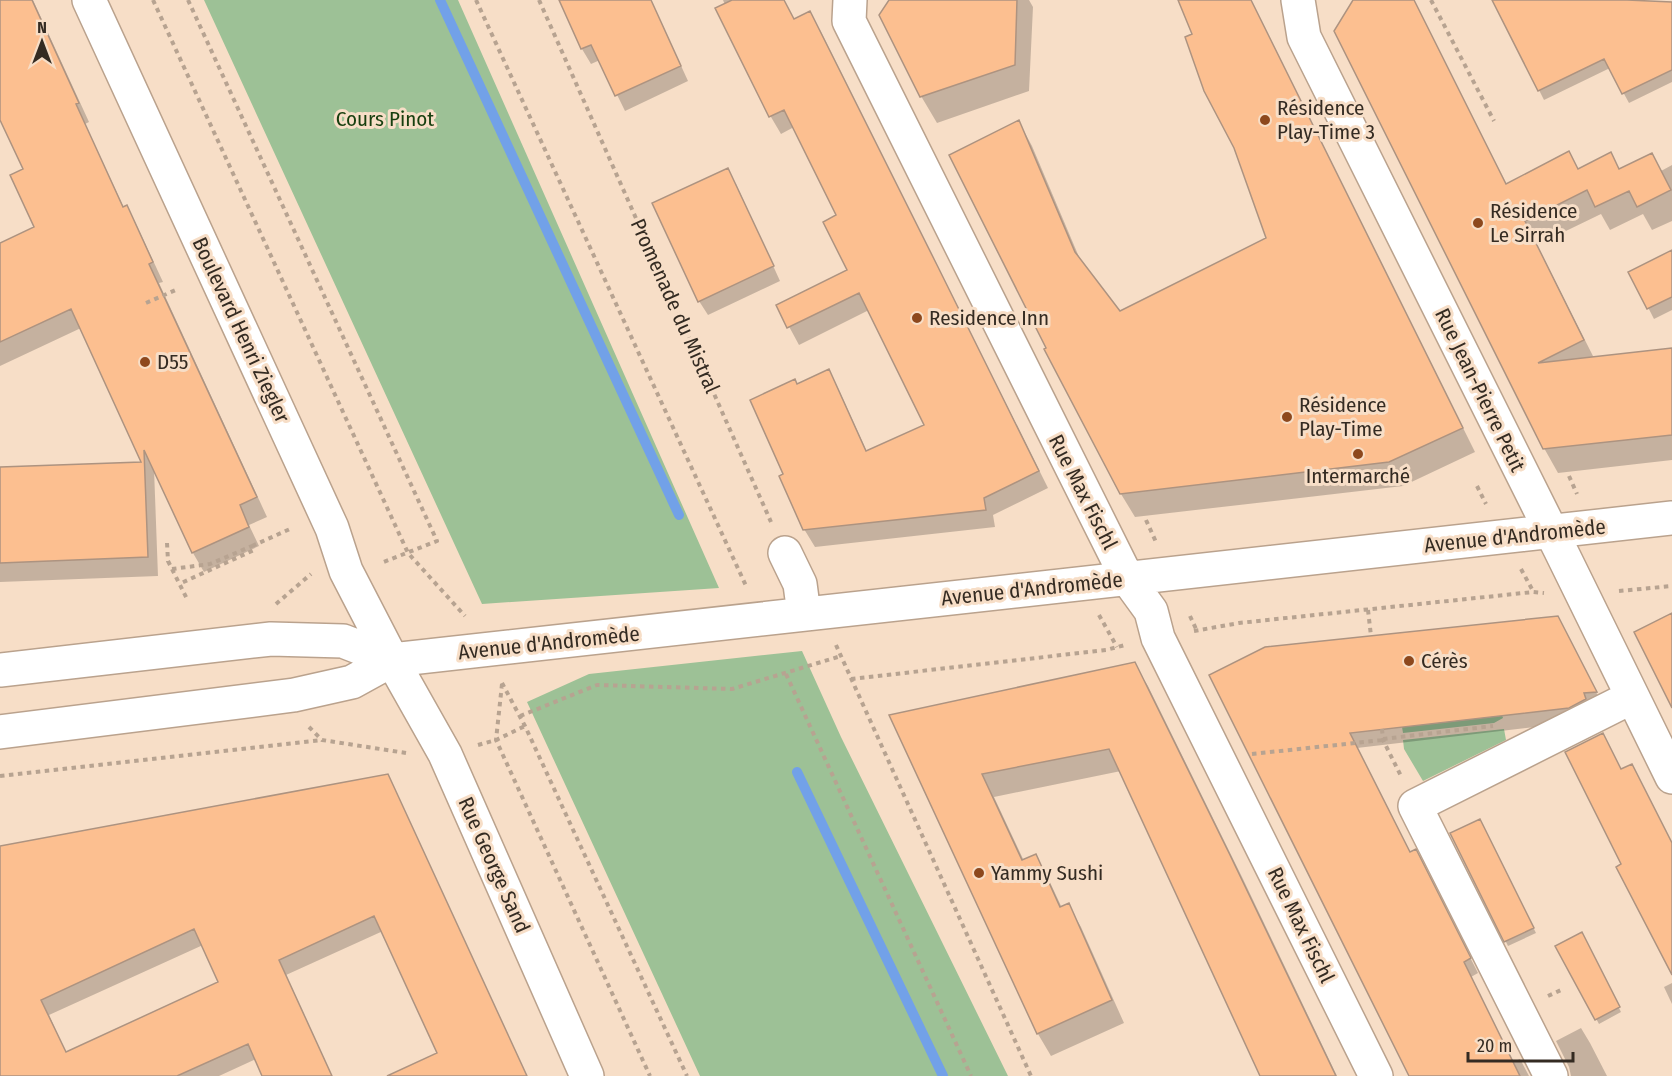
<svg xmlns="http://www.w3.org/2000/svg" width="1672" height="1076" font-family="'Fira Sans Condensed',sans-serif">
	<style>
		.green { fill: #9dc196 }
		.shadow { fill: #0003; fill-rule: evenodd }
		.lines { fill: none; stroke-linecap: round; stroke-linejoin: round }
		.stream { stroke: #72a1e8; stroke-width: 10 }
		.building { fill: #fcbf90; stroke: #ad9380; stroke-width: 1.5; fill-rule: evenodd }
		.minor-casing { stroke: #baa28d; stroke-width: 36 }
		.path { stroke: #b7a391; stroke-width: 4; stroke-dasharray: 4.5 4.5; stroke-linecap: butt }
		.minor { stroke: #fff; stroke-width: 33 }
		.poi-dot { fill: #8d481d; stroke: #f7dec7; stroke-width: 2 }
		.labels { text-anchor: middle; dominant-baseline: central; stroke-width: 6; stroke-linejoin: round; paint-order: stroke }
		.poi-label { font-size: 21px; fill: #342b22; stroke: #f7dec7; text-anchor: start }
		.park-label { font-size: 21px; fill: #173f0f; stroke: #f7dec7 }
		.street-label { font-size: 21px; fill: #342b22; stroke: #f7dec7 }
	</style>
	<rect width="100%" height="100%" fill="#f7dec7"/>
	<!-- green -->
	<path class="green" d="M204,0H458L719,588L482,604Z
		M802,651L841,737L1008,1076H700L527,702L589,674Z
		M1502,715L1503,718L1494,723L1403,733L1402,727Z
		M1504,729L1506,740L1423,781L1404,749L1403,740Z"/>
	<!-- shadow -->
	<path class="shadow" d="M0,0H33L89,122L85,124L124,208L126,207L137,226L163,282L159,283L267,517L249,525L259,546L204,572L193,553L154,469L158,576L0,582V469L143,464L81,328L0,366V244L36,228L25,170L0,116Z
		M565,0H651L688,81L625,111L600,60L591,64L582,49L561,2Z
		M723,0H784L794,21L820,30L1048,488L993,515L995,527L815,547L804,529L785,475L797,385L828,371L838,388L867,452L926,425L869,310L799,345L778,306L849,270L838,216L794,127L781,134L771,117L717,9L725,5Z
		M890,0H1029L1033,7L1029,91L937,123L921,96Z
		M1180,0H1250L1475,452L1403,486L1135,517L1121,494L1019,122L1032,146L1082,264L1119,313L1267,239Z
		M1355,0H1413L1507,185L1578,170L1661,171L1672,165V221L1652,230L1643,214L1610,230L1601,214L1537,245L1594,358L1672,349V460L1558,473L1544,448Z
		M1494,0H1577L1672,3V82L1629,103L1610,68L1544,100Z
		M736,184L780,281L708,315L699,301Z
		M1630,272L1672,279V310L1654,319Z
		M1566,632L1603,706L1578,722L1357,748L1410,854L1424,866L1478,973L1471,977L1513,1062L1520,1059L1529,1076H1411L1211,676Z
		M1134,664L1148,686L1243,879L1337,1076H1262L1121,771L994,797L1024,861L1035,856L1048,878L1062,908L1068,905L1081,927L1124,1023L1051,1056L1038,1034L891,716Z
		M387,776L396,792L527,1076H391L439,1054L383,931L286,975L332,1076H264L256,1059L219,1076H0V847ZM203,945L220,982L66,1053L49,1015Z
		M1482,825L1536,933L1508,946L1452,834Z
		M1582,934L1621,1012L1599,1024L1557,947Z
		M1672,983V1004L1664,987Z
		M1581,1028L1590,1043L1607,1076H1571L1569,1067L1556,1041Z"/>
	<g class="lines">
		<!-- stream -->
		<path class="stream" d="M440,0L679,515
			M797,772L943,1076"/>
	</g>
	<!-- building -->
	<path class="building" d="M0,0H32L79,103L76,104L123,207L127,205L153,262L149,264L257,497L240,505L249,527L192,553L144,450L148,557L0,563V467L141,462L71,309L0,342V243L34,227L10,175L23,169L0,120Z
		M559,0H651L681,66L615,96L591,45L581,49Z
		M732,0H784L794,19L810,11L937,265L1039,471L984,498L986,510L803,530L779,476L783,474L750,400L795,379L797,384L829,369L866,451L924,425L859,293L787,328L776,305L847,270L823,222L836,215L784,110L769,117L715,8Z
		M889,0H1017L1015,65L920,97L879,15Z
		M1178,0H1251L1463,428L1389,462L1120,494L1044,349L1046,348L949,155L1019,120L1075,252L1120,311L1266,238L1234,148L1204,91L1185,37L1192,34Z
		M1353,0H1414L1506,184L1569,151L1578,169L1611,152L1619,169L1652,153L1671,190L1637,207L1629,191L1595,207L1587,190L1525,221L1584,340L1538,363L1672,348V435L1543,449L1334,31Z
		M1492,0H1627L1672,2V70L1622,94L1604,59L1538,91Z
		M728,168L774,266L698,302L652,203Z
		M1672,250V297L1647,309L1628,272Z
		M1672,613V708L1634,632Z
		M1558,616L1597,692L1584,693L1586,699L1569,708L1350,733L1410,852L1416,849L1471,958L1464,962L1520,1076H1409L1209,675L1265,647Z
		M1135,662L1230,855L1336,1076H1260L1109,749L982,774L1022,860L1036,854L1060,907L1069,903L1112,1000L1037,1034L889,715Z
		M1603,733L1621,769L1632,764L1672,843V975L1616,867L1621,864L1565,752Z
		M388,774L527,1076H387L437,1053L374,916L279,960L332,1076H262L248,1044L177,1076H0V846ZM194,929L218,982L66,1052L41,1000Z
		M1480,819L1534,928L1504,942L1450,833Z
		M1582,932L1620,1007L1595,1020L1555,946Z"/>
	<g class="lines">
		<defs>
			<path id="minor" d="M89,0L332,528L346,571L392,660L445,754L587,1076
				M850,0L849,21L1127,578L1151,611L1158,638L1376,1076
				M1298,0L1304,37L1560,549L1672,777
				M785,553L800,584L804,614
				M0,670L271,639L343,641L392,660
				M0,732L294,695L352,682L392,660L1672,518
				M1551,1076L1415,806L1632,697"/>
		</defs>
		<!-- minor casing -->
		<use href="#minor" class="minor-casing"/>
		<!-- path -->
		<path class="path" d="M153,0L408,553L465,616
			M188,0L437,541L381,563
			M476,0L747,588
			M539,0L771,522
			M1431,0L1494,121
			M146,303L178,289
			M1569,476L1577,494
			M1477,486L1486,504
			M1146,520L1156,542
			M167,543L168,561L188,601
			M252,546L290,529
			M172,569L210,564L252,546L254,550L179,584
			M1521,569L1533,591
			M1619,591L1672,586
			M276,604L311,574
			M1368,610L1371,636
			M1099,615L1117,647
			M1190,616L1197,631
			M1194,631L1239,623L1533,592L1544,593
			M836,645L1031,1076
			M786,674L971,1076
			M851,679L1106,650L1125,645
			M502,683L525,726L687,1076
			M502,684L496,740L650,1076
			M520,716L597,685L732,689L841,656
			M309,727L322,740L406,753
			M1382,729L1383,740L1401,776
			M1383,739L1493,726
			M478,745L496,740L525,726
			M1252,754L1383,740
			M0,776L321,740
			M1548,996L1561,990"/>
		<!-- minor -->
		<use href="#minor" class="minor"/>
	</g>
	<!-- markers -->
	<g class="poi-dot">
		<circle cx="1265" cy="120" r="6"/>
		<circle cx="1478" cy="223" r="6"/>
		<circle cx="917" cy="318" r="6"/>
		<circle cx="145" cy="362" r="6"/>
		<circle cx="1287" cy="417" r="6"/>
		<circle cx="1358" cy="454" r="6"/>
		<circle cx="1409" cy="661" r="6"/>
		<circle cx="979" cy="873" r="6"/>
	</g>
	<g class="labels">
		<!-- poi labels -->
		<g class="poi-label">
			<text x="1277" y="108">Résidence<tspan x="1277" dy="24">Play-Time 3</tspan></text>
			<text x="1490" y="211">Résidence<tspan x="1490" dy="24">Le Sirrah</tspan></text>
			<text x="929" y="318">Residence Inn</text>
			<text x="157" y="362">D55</text>
			<text x="1299" y="405">Résidence<tspan x="1299" dy="24">Play-Time</tspan></text>
			<text x="1358" y="476" text-anchor="middle">Intermarché</text>
			<text x="1421" y="661">Cérès</text>
			<text x="991" y="873">Yammy Sushi</text>
		</g>
		<!-- park labels -->
		<g class="park-label">
			<text x="385" y="119">Cours Pinot</text>
		</g>
		<!-- street labels -->
		<g class="street-label">
			<text transform="translate(675 306) rotate(66)">Promenade du Mistral</text>
			<text transform="translate(241 330) rotate(65)">Boulevard Henri Ziegler</text>
			<text transform="translate(1480 390) rotate(64)">Rue Jean-Pierre Petit</text>
			<text transform="translate(1083 492) rotate(63)">Rue Max Fischl</text>
			<text transform="translate(1515 536) rotate(-6)">Avenue d'Andromède</text>
			<text transform="translate(1032 589) rotate(-6)">Avenue d'Andromède</text>
			<text transform="translate(549 643) rotate(-6)">Avenue d'Andromède</text>
			<text transform="translate(494 865) rotate(66)">Rue George Sand</text>
			<text transform="translate(1301 925) rotate(64)">Rue Max Fischl</text>
		</g>
	</g>
	<!-- north arrow -->
	<g transform="translate(42 42)" stroke="#f7dec7" stroke-width="4.5" paint-order="stroke">
	<path d="M0-4.5L10 22L0 15L-10 22Z" fill="#342b22"/>
	<text y="-9" font-size="16" font-weight="bold" text-anchor="middle" fill="#342b22">N</text>
	</g>
	<!-- scale -->
	<path d="M1468 1052v9h105v-9" fill="none" stroke="#342b22" stroke-width="3"/>
	<text x="1477" y="1052" font-size="18" fill="#342b22" stroke="#f7dec7" stroke-width="4.5" paint-order="stroke">20 m</text>
</svg>
